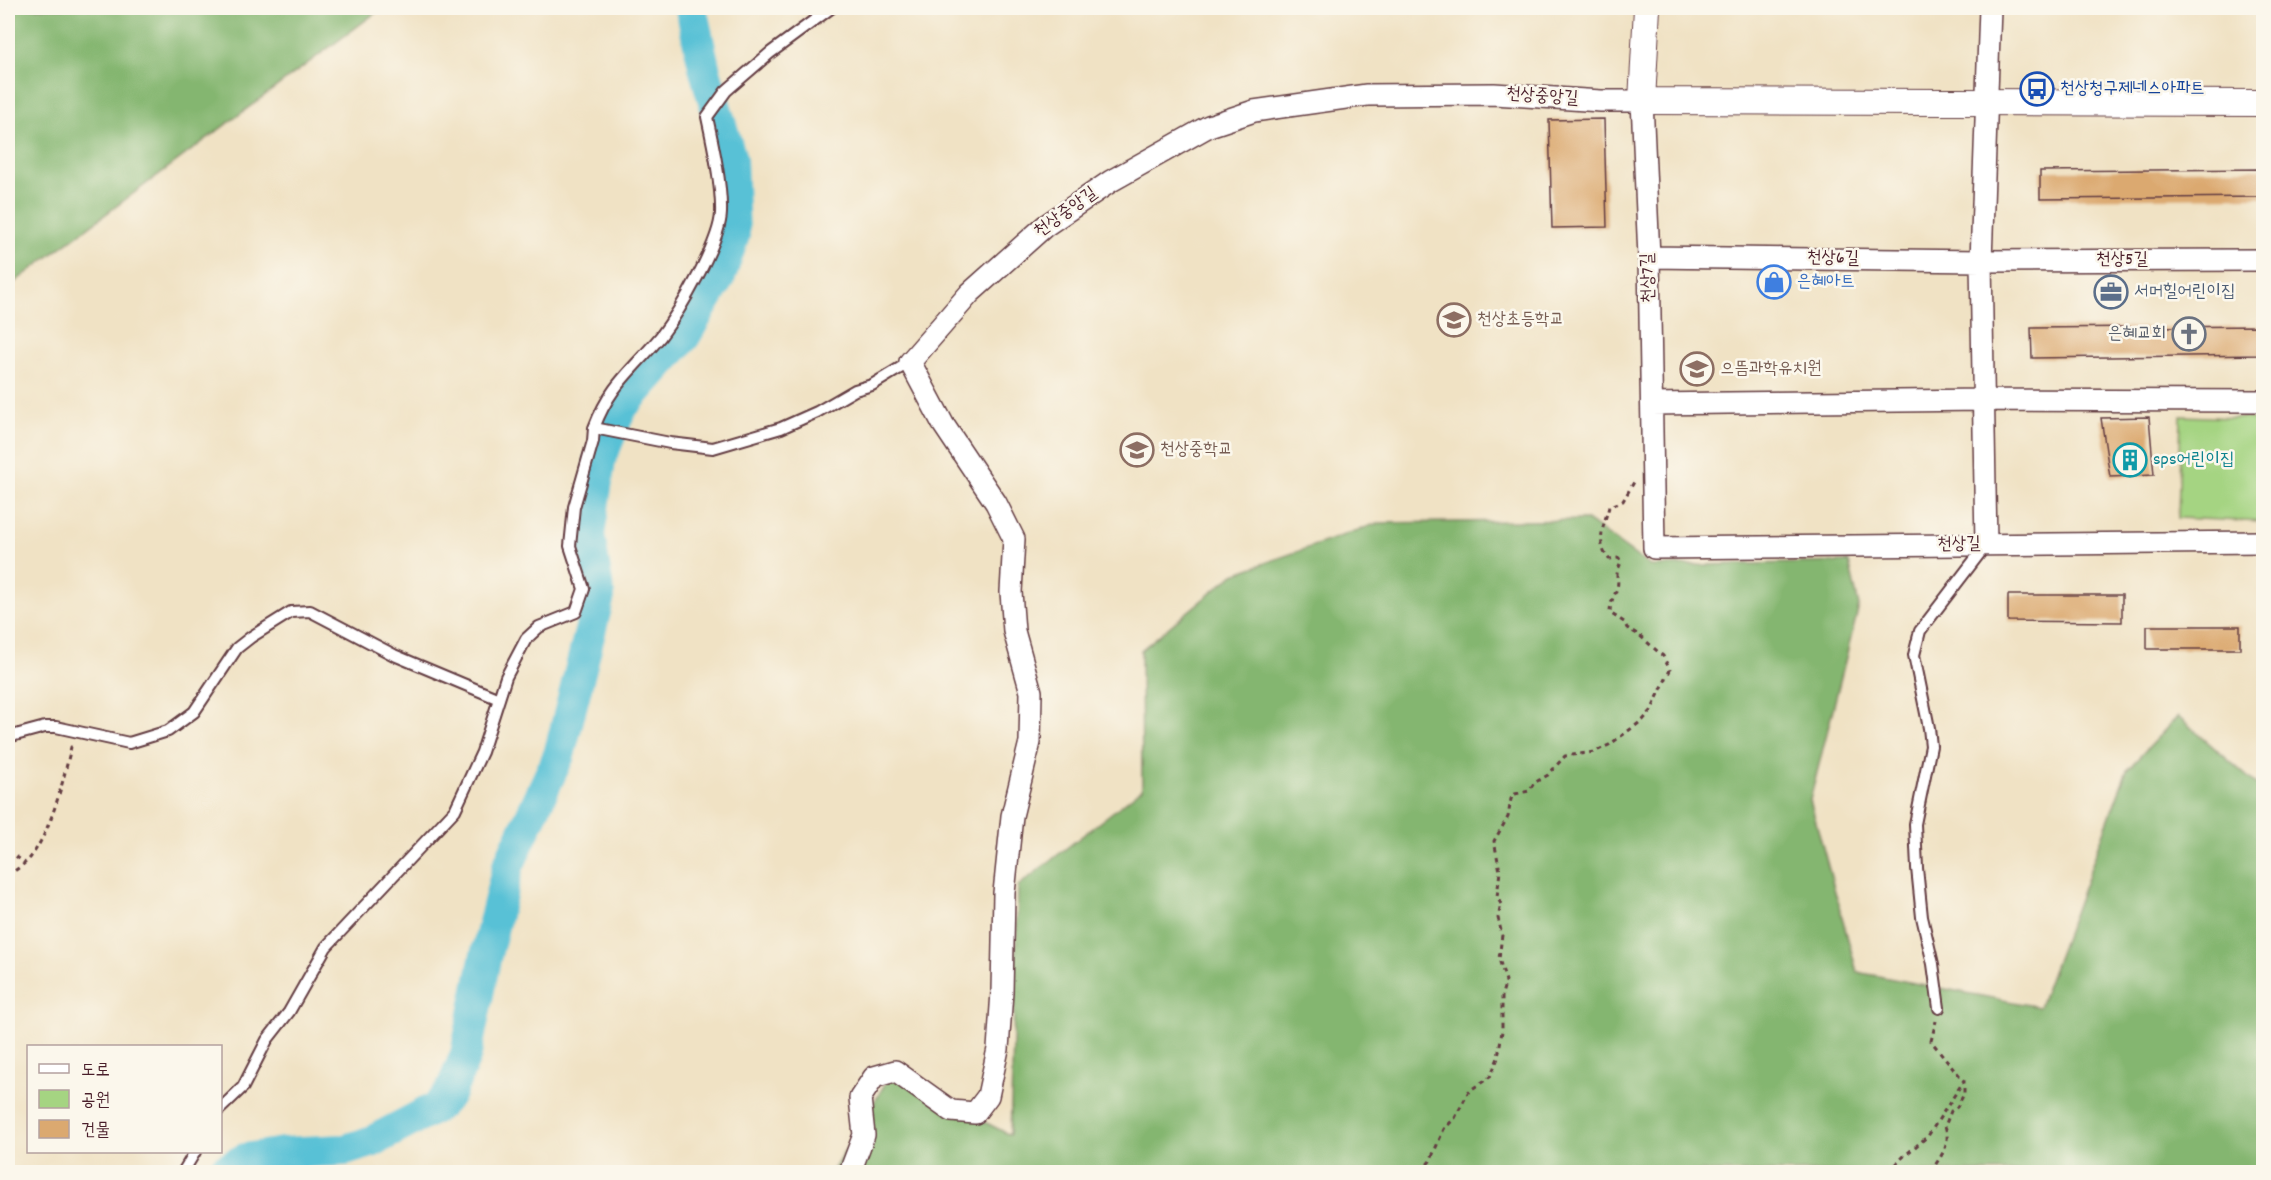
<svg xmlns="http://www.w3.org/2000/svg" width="2271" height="1180" font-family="Dekko,'Poor Story',sans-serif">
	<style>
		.green { fill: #a5d482; stroke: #787a56; stroke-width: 1.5 }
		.forest { fill: #84b670; stroke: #676a4e; stroke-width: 1.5 }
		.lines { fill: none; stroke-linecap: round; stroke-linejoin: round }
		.river { stroke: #59c1d6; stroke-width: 32 }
		.building { fill: #dba970 }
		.service-casing { stroke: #633c42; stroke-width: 14 }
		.minor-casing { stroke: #633c42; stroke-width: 24 }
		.tertiary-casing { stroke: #633c42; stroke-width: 28 }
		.path { stroke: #633c42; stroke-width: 3; stroke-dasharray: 4.5 4.5; stroke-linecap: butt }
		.service { stroke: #fff; stroke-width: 10 }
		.minor { stroke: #fff; stroke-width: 21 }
		.tertiary { stroke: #fff; stroke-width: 26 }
		.labels { text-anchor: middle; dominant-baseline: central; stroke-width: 5; stroke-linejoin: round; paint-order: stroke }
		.transit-label { font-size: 18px; fill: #164399; stroke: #fbf7ec; text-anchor: start }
		.street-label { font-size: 18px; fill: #4a1f2b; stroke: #fbf7ec }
		.shop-label { font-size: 18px; fill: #366cbe; stroke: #fbf7ec; text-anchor: start }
		.service-label { font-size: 18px; fill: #4e5e75; stroke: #fbf7ec; text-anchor: start }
		.education-label { font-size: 18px; fill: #785e54; stroke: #fbf7ec; text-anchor: start }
		.worship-label { font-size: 18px; fill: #5b616d; stroke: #fbf7ec; text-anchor: end }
		.culture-label { font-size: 18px; fill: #0d838f; stroke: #fbf7ec; text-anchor: start }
	</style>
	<rect width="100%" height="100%" fill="#fbf7ec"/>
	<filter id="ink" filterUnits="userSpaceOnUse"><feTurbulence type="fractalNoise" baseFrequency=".0167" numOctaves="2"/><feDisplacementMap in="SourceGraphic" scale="12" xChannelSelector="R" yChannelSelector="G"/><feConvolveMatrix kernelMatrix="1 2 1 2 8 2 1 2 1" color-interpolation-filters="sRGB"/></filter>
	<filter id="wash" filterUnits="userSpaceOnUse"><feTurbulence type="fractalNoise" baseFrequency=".008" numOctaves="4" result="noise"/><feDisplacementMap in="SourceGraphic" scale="24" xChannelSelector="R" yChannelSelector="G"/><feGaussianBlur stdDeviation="1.35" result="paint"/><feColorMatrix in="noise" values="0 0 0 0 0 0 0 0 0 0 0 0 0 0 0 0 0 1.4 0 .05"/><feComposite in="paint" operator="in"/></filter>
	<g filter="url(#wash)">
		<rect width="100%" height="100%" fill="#f0e2c4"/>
		<!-- green -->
		<path class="green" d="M2181,416L2263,419V522L2178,518Z"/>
		<!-- forest -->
		<path class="forest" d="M8,8H382L8,287Z
			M1587,520L1650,566L1849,562L1859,606L1810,800L1857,972L2039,1007L2127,770L2178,716L2258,786L2263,793V1172H832L891,1074L1010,1135L1018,886L1142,789L1141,650L1234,574L1378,523Z"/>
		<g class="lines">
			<!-- river -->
			<path class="river" d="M223,1172L225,1169L245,1159L283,1153L345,1150L371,1142L437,1107L450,1093L466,1054L485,959L508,866L559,755L599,596L589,535L600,460L621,408L685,336L720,276L734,235L731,159L705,71L691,8"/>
		</g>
		<g id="blocks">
			<!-- building -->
			<path class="building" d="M1604,119L1607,227L1552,228L1549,120Z
				M2264,169V197L2040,199V171Z
				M2264,326V355L2032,358L2031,328Z
				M2149,417L2154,475L2110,477L2101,418Z
				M2008,595H2122V622L2008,621Z
				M2147,626H2240V649H2147Z"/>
		</g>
	</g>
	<g filter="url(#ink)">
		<use href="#blocks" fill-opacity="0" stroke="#633c42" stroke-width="1.5"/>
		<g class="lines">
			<defs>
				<path id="service" d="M594,428C611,383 633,370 661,336C680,311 720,242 721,213C722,185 713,144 707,117L726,91L770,53L831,8
					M8,737L45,727H56L129,743L168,731L194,712L237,648L251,637L291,612L310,611L394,655L499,699
					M1939,1008L1933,964L1922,917L1917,868L1915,824L1931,746L1929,728L1914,655L1920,631L1986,545
					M220,1109L243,1087L267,1040L289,1012L326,947L455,810L482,752L506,677L526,639L539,627L576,612L584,589L570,546L574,507L593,441L594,428L670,443L713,448L781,428L817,412L855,390L872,385L910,362
					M183,1172L195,1152"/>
				<path id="minor" d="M1649,257L1981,261L2264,260
					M1652,404L1983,400L2264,401
					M1986,544L1981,261L1990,8
					M850,1172L864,1135L860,1098L874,1077L895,1071L951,1111L975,1113L988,1096L998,1049L1002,992L1004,893L1012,816L1030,742L1031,692L1014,631L1011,592L1014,539L996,503L943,424L910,362L970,293L1045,226L1111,181L1209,126L1254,111L1367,95L1494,94L1601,101H1642L1649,257L1654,548L2264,542"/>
				<path id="tertiary" d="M1647,8L1642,101L2264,103"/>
			</defs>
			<!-- service casing -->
			<use href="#service" class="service-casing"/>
			<!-- minor casing -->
			<use href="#minor" class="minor-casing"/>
			<!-- tertiary casing -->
			<use href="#tertiary" class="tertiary-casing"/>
			<!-- path -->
			<path class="path" d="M8,858L14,855L25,863
				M8,876C15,870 24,865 30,858C52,829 63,782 71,747L76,745
				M1424,1172V1168L1430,1161L1444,1129L1455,1118L1469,1091L1490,1077L1498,1058L1502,1031V994L1506,981L1499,959L1502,935L1498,918L1501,904L1497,897L1500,871L1494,841L1508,817L1511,799L1515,794L1529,791L1534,783L1548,775L1565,756L1594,752L1609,745L1643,720L1651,711L1670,670L1663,656L1639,635L1627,628L1624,622L1610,613C1610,601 1614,598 1617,588C1620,577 1613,578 1621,563L1619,558L1609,559C1595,544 1604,524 1609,507L1623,501L1634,482
				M1889,1172L1903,1157L1928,1136L1963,1082
				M1931,1172C1940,1156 1952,1146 1945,1126L1951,1111L1957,1107L1964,1094V1081L1931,1041L1936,1021"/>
			<!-- service -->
			<use href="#service" class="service"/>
			<!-- minor -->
			<use href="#minor" class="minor"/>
			<!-- tertiary -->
			<use href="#tertiary" class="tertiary"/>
		</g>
	</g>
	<!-- icons -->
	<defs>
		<symbol id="bus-ring" viewBox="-11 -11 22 22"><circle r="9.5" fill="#fbf7ec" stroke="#1a4fb4" stroke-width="1.5"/><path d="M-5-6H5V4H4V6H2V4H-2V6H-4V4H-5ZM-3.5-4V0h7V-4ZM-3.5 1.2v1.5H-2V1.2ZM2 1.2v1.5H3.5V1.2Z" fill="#1a4fb4"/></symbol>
		<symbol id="shop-ring" viewBox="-11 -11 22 22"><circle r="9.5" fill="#fbf7ec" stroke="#3f7fe0" stroke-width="1.5"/><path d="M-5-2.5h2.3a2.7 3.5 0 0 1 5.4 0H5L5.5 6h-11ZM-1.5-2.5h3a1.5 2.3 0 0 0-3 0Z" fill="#3f7fe0"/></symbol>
		<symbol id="office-ring" viewBox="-11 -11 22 22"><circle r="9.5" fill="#fbf7ec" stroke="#5c6f8a" stroke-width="1.5"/><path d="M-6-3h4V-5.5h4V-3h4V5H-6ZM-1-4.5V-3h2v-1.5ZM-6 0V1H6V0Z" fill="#5c6f8a"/></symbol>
		<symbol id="school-ring" viewBox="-11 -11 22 22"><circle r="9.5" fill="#fbf7ec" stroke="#8d6e63" stroke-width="1.5"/><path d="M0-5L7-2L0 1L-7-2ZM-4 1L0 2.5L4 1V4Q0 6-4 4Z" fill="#8d6e63"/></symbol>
		<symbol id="church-ring" viewBox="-11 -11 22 22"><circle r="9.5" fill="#fbf7ec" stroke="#6b7280" stroke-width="1.5"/><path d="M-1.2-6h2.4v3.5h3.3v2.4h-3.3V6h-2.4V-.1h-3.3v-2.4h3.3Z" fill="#6b7280"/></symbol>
		<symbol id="building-ring" viewBox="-11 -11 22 22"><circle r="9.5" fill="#fbf7ec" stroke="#0f9aa8" stroke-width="1.5"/><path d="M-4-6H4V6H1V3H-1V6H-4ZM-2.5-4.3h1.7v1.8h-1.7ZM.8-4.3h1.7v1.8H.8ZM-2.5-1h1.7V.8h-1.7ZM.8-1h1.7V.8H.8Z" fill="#0f9aa8"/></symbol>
	</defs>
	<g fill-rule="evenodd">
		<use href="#bus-ring" x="2018" y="70" width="38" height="38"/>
		<use href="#shop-ring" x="1755" y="263" width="38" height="38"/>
		<use href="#office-ring" x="2092" y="273" width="38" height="38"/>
		<use href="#school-ring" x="1435" y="301" width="38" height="38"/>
		<use href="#church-ring" x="2170" y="315" width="38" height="38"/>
		<use href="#school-ring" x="1678" y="350" width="38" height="38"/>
		<use href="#school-ring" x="1118" y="431" width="38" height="38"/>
		<use href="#building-ring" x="2111" y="441" width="38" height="38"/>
	</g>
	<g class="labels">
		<!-- transit labels -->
		<g class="transit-label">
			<text x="2060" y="89">천상청구제네스아파트</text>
		</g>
		<!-- street labels -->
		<g class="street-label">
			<text transform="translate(1542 97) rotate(4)">천상중앙길</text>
			<text transform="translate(1066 213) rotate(-36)">천상중앙길</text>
			<text transform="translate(1833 259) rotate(1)">천상6길</text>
			<text x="2122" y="260">천상5길</text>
			<text transform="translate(1649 278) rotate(-91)">천상7길</text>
			<text transform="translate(1959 545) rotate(-1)">천상길</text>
		</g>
		<!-- shop labels -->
		<g class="shop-label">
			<text x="1797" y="282">은혜아트</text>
		</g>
		<!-- service labels -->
		<g class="service-label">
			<text x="2134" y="292">서머힐어린이집</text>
		</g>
		<!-- education labels -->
		<g class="education-label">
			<text x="1477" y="320">천상초등학교</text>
			<text x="1720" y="369">으뜸과학유치원</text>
			<text x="1160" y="450">천상중학교</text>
		</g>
		<!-- worship labels -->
		<g class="worship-label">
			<text x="2166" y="334">은혜교회</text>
		</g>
		<!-- culture labels -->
		<g class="culture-label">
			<text x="2153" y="460">sps어린이집</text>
		</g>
	</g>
	<!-- margin -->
	<rect width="2271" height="1180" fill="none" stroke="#fbf7ec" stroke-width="30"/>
	<!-- legend -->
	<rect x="27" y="1045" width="195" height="108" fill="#fbf7ec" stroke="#b4a19f" stroke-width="1.5"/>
	<rect x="39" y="1064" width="30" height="9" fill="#ffffff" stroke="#b4a19f" stroke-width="1.5"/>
	<text x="81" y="1075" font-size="18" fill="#4a1f2b">도로</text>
	<rect x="39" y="1090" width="30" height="18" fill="#a5d482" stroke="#b4a19f" stroke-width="1.5"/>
	<text x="81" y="1105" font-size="18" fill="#4a1f2b">공원</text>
	<rect x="39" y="1120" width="30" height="18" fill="#dba970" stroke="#b4a19f" stroke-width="1.5"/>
	<text x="81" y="1135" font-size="18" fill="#4a1f2b">건물</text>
</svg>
